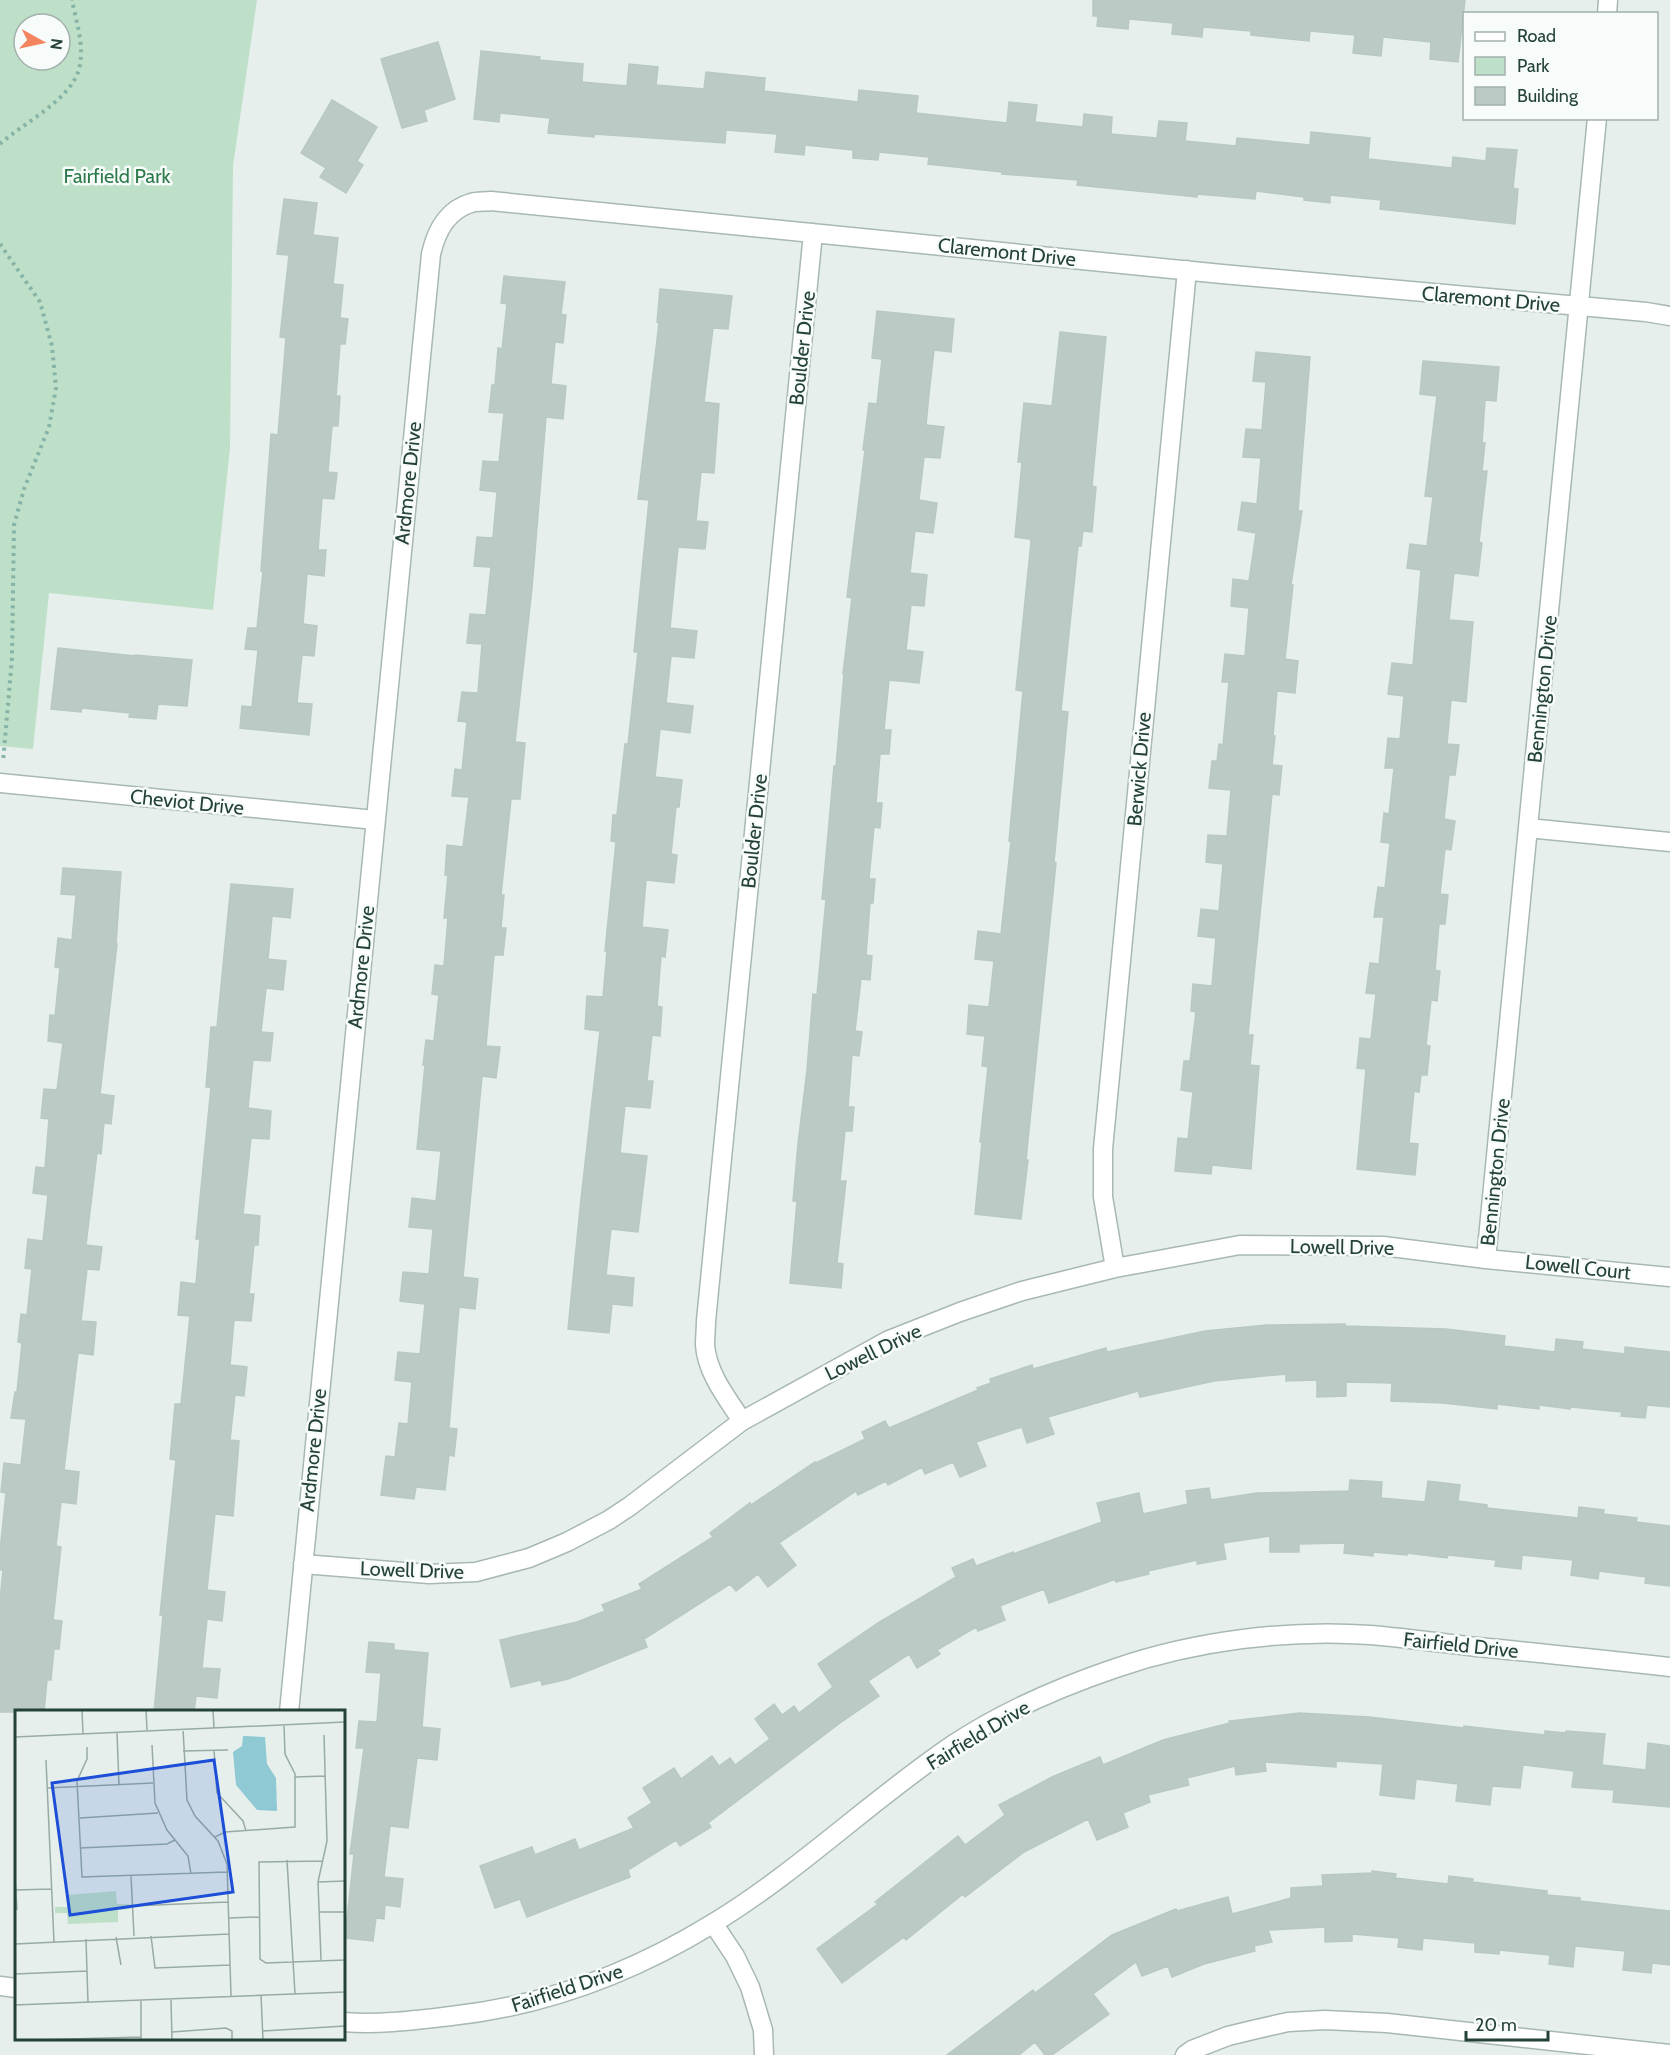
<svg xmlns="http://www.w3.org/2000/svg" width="1670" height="2055" font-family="Cabin,sans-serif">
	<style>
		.green { fill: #bfe0c8; fill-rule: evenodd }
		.building { fill: #bbcac4; stroke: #b8c9c2; stroke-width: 1.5 }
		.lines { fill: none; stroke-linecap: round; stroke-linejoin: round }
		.minor-casing { stroke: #a8b8b2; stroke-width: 21 }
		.path { stroke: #86b3a5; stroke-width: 4; stroke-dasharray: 3 4.5; stroke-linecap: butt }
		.minor { stroke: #fff; stroke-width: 18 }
		.labels { text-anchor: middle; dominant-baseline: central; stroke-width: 5; stroke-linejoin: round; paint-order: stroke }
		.park-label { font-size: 20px; fill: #2d7a4b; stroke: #f7fbf9 }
		.street-label { font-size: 20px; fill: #24423a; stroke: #f7fbf9 }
		.inset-road { fill: none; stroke: #98aaa4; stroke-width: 1.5 }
		.view { fill: #1d4ed8; fill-opacity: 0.15; stroke: #1d4ed8; stroke-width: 3 }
		.inset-edge { fill: none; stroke: #24423a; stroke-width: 3 }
	</style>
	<rect width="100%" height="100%" fill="#e6efeb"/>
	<!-- green -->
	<path class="green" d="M0,0H257L233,166L230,448L213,610L49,593L33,749L0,746ZM24,24H60V60H24Z"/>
	<!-- building -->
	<path class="building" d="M1093,0H1465L1458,62L1430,59L1431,42L1383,37L1381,56L1353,53L1355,35L1310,31L1309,41L1251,35V31L1203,27L1202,37L1172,34L1173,23L1129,19L1128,29L1097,26L1098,16H1093Z
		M438,42L455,99L424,110L427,121L402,128L381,59Z
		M481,51L540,57L539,60L583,64L582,82L627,86L629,64L658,67L656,85L704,89L706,72L765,78L764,91L858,102L859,90L918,96L916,113L1007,123L1009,102L1037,105L1035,122L1083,127L1084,114L1112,117L1111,134L1157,138L1159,121L1187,123L1185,141L1236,146L1237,138L1310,145L1311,132L1370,138L1368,159L1452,168L1453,157L1486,161L1487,148L1517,150L1513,188L1518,189L1515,224L1380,209L1381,200L1330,195V203L1304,200V197L1256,191L1255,199L1197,194V197L1077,185L1078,180L1002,174V172L928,164L929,157L879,152L878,160L853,158V150L805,145L804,155L775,152L777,134L726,130L725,143L594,134V137L548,133L550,118L500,113L499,122L474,119Z
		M332,100L377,127L357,161L363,165L346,193L320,177L326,168L301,153Z
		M284,199L317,203L313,235L338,238L333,284L343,285L340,318L348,319L345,344H340L336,396H340L338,426H332L328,472L337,473L334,499L322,498L318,550H326L324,576L307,574L303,624L317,626L314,656L302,655L297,703L312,704L309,735L240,728L242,706L252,707L258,650L245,649L248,628H257L263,571H261L271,434L278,435L286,338L280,337L289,255L277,254Z
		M504,276L565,282L561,314L566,315L563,343L555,342L551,384L566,386L563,419L546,417L532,588L515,742L525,743L520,799H511L501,895H504L501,928H506L503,955H494L486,1046L500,1047L496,1078L482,1076L463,1277L478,1279L475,1309L459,1307L449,1428L457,1429L454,1456L449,1455L445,1490L416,1487L414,1499L381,1495L386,1456L395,1457L399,1423L408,1424L412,1382L395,1380L398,1352L420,1354L425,1304L400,1301L403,1272L429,1274L433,1229L409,1227L412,1198L436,1201L441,1151L417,1149L425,1065H423L426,1040L434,1041L439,995L432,994L435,965L444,966L448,918H444L448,875H445L447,845L463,847L469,797L452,796L455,769L462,770L467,722L458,721L462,692L478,693L482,644L467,643L470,614L486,615L491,567L474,566L477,537L493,538L497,492L480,490L483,461L499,462L504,413L489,412L492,385H495L498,348L502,349L507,304L501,303Z
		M660,289L732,296L728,329L713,328L704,402L719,404L714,473L701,472L696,521L708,522L705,549L678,547L670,628L697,631L694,658L671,656L666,703L693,706L690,733L660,729L655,777L682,780L679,807H676L671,854L677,855L674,883L646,880L642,927L668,930L665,957L661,956L657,1006L662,1007L660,1036L652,1035L647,1081H653L650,1108L625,1106L620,1153L647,1156L638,1232L611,1229L606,1275L634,1278L632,1306L612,1304L609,1333L568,1329L581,1199L600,1031L585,1029L587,996L603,997L607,951H605L616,842L611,841L613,815H617L625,744H628L638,652H634L649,500L638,499L659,323L657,322Z
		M877,311L954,319L951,352L934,350L929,394L926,425L944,427L940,458L924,457L919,500L937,503L933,533L915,531L910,573L927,575L924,606L911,605L906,650L923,652L919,683L889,680L884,730H891L889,754H880L876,803H882L880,828L874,827L869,879H875L873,903H870L866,955L872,956L870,980L861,979L855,1031L862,1032L859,1056L852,1055L848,1107H854L852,1131H845L840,1181H846L837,1263L843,1264L841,1288L790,1283L797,1201H793L798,1144L807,1070L813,994L817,995L826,899H822L829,823L834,766H836L844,674H843L852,598L847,597L865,450H863L869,403L877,404L882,359L872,358Z
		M1060,332L1106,337L1092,486L1096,487L1092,532L1083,531L1081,546H1078L1061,711L1068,712L1054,862L1056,863L1026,1160H1028L1021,1219L975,1214L982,1142H980L988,1067L982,1066L985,1036L967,1034L969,1005L989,1007L994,961L975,959L978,931L1001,934L1011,841H1009L1023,691L1016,690L1031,542L1030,539L1015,537L1022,462H1018L1024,403L1052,406Z
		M1256,352L1310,357L1298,511H1302L1291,585H1293L1285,659L1298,661L1295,693L1277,691L1273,736H1275L1272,765L1282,766L1279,795L1272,794L1248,1035H1253L1250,1065L1259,1066L1251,1169L1212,1165L1211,1174L1175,1171L1178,1138L1188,1139L1193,1092L1181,1090L1184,1061H1190L1196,1012L1191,1011L1193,984L1212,986L1216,938L1198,936L1201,909L1219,911L1223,864L1206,862L1208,835L1227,836L1231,790L1209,788L1212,761H1217L1219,744L1223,745L1229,682H1222L1225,654L1245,656L1249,608L1231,606L1233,579L1249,581L1256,533L1238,530L1242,502L1257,504L1261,458L1243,457L1246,429L1262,430L1266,382L1253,381Z
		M1423,361L1499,367L1496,401L1485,400L1482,443H1485L1482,471H1487L1479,542L1482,543L1478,576L1454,573L1449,620L1473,622L1466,702L1451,700L1447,744L1459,745L1455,775H1449L1444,819L1455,821L1451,850L1445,849L1440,894L1448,895L1445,924H1439L1435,970L1440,971L1437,1001L1431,1000L1426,1045L1430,1046L1427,1075H1421L1419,1092L1414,1091L1409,1143L1418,1144L1415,1175L1357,1169L1366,1069L1357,1068L1360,1038L1371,1039L1376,994L1366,993L1370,963L1379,964L1384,917H1374L1378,887L1385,888L1390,843L1381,842L1384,813L1389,814L1394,768H1385L1388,738L1400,739L1404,696L1388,694L1392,663L1413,665L1421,570L1407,568L1410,544L1427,546L1433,497L1425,496L1437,396L1420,394Z
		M58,648L135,656V655L192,660L187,706L158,704L156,719L129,717L130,713L82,708L81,712L51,709Z
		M63,868L121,872L116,944H117L100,1094L114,1096L111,1124L104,1123L101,1154L97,1153L86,1245L102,1247L99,1270L87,1269L81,1321L96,1322L93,1355L78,1353L64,1470L79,1472L76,1504L61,1502L56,1546L61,1547L53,1620L62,1621L59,1649H54L51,1680H47L44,1712H0V1601L3,1570H0V1551L6,1493L1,1492L4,1463L21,1465L26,1419L11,1418L15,1392H17L22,1343L18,1342L21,1314L27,1315L32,1269L25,1268L28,1239L43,1241L48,1195L33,1193L36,1167L45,1168L49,1119L41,1118L44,1089L57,1090L63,1043L48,1041L50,1015L55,1016L60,968L55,967L58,938L72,940L76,895L61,894Z
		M231,884L293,889L290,918L272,916L268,959L286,961L283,990L266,988L261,1032L273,1033L270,1061L253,1060L248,1108L271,1111L269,1139L251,1138L243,1214L260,1216L258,1245H254L249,1294H254L251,1321L234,1320L230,1365L247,1367L244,1396L235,1395L230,1440L239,1441L233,1516L215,1514L207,1590L225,1592L222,1621L207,1619L202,1668L220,1669L217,1698L196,1696L194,1712H154L163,1615H160L176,1460L170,1459L175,1404H181L190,1316L178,1315L181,1282L196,1284L200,1239H196L211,1087H206L211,1027H217Z
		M1345,1324V1326L1446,1329L1505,1336L1504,1346L1555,1352L1556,1339L1583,1342L1582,1349L1625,1354V1347L1670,1352V1407L1647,1405L1645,1418L1621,1416L1622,1412L1571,1407L1570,1409L1539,1405V1409L1497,1404V1409L1443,1403L1391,1401L1392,1383L1346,1382V1396L1317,1397V1380L1286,1381V1374L1214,1381L1140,1397L1138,1391L1048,1417L1054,1434L1027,1443L1022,1427L976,1442L986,1466L960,1477L953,1462L925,1474L922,1467L888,1485L886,1481L858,1495L856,1491L779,1543L796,1565L768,1587L758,1574L736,1591L730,1584L644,1639L647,1647L568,1679L542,1685L541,1680L511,1687L500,1640L577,1622L605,1611L602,1605L642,1589L639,1584L713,1537L710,1533L750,1503L751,1505L815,1462L816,1463L865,1439L862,1432L885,1421L889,1428L978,1390L977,1388L991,1383L990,1379L1032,1365L1033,1369L1106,1348L1107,1352L1205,1331L1267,1325Z
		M1350,1480L1382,1482L1381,1498L1425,1502L1428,1481L1460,1485L1458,1501L1487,1505V1508L1578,1518L1579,1507L1604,1510L1603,1514L1637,1518L1636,1522L1670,1526V1586L1645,1583L1646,1577L1599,1571L1598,1579L1571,1575L1573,1560L1522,1555L1521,1569L1495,1566L1496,1560L1448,1555L1447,1558L1407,1553V1555L1373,1552V1556L1344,1553L1345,1543L1299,1544V1552H1270V1536L1223,1543L1226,1559L1197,1564V1560L1148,1571L1149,1574L1116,1582V1579L1049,1603L1044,1589L1000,1606L1005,1620L978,1631L976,1627L937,1650L940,1654L917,1668L909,1654L868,1681L879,1696L840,1723L708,1823L711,1827L680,1846L676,1840L628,1870L630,1877L527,1917L520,1899L495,1908L480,1866L532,1847L535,1855L575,1839L579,1850L634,1828L628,1818L652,1803L643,1788L674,1768L681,1779L712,1756L719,1766L730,1758L735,1765L770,1739L755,1719L774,1704L782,1715L794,1706L799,1713L833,1687L818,1664L878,1623L956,1577L952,1568L973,1559L976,1566L1013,1552V1554L1102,1522L1097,1503L1139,1493L1143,1514L1188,1504L1186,1491L1209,1488L1211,1500L1257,1493L1349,1491Z
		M369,1642L394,1644V1650L428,1653L422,1727L440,1729L437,1760L417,1758L408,1828L390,1826L384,1877L403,1879L400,1907L385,1905L384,1919L376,1918L373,1941L345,1938L354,1854H350L364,1748H356L359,1721L377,1722L381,1673L366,1672Z
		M1300,1713L1369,1717L1464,1728V1726L1545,1735V1731L1566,1733V1731L1605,1734L1602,1765L1646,1770L1648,1743L1670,1746V1807L1613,1802L1614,1790L1572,1787L1574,1771L1523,1765L1520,1788L1492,1786L1490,1805L1456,1801L1458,1784L1416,1779L1414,1799L1380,1795L1383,1764L1336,1761V1767L1265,1762L1266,1771L1236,1775L1235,1766L1187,1778L1189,1785L1148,1795L1150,1802L1123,1813L1128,1827L1097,1840L1088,1819L1024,1852L965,1897L963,1894L906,1940L904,1937L842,1983L817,1949L878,1904L875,1902L958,1836L965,1845L1005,1815L999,1805L1052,1777L1100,1757L1103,1765L1163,1740L1230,1723L1229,1721Z
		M1372,1871L1396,1874L1395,1878L1448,1884L1449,1876L1473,1879L1472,1882L1547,1891V1895L1580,1898V1901L1670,1911V1965L1652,1963L1651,1973L1623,1970L1625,1951L1575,1946L1573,1967L1549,1964L1550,1955L1499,1950V1954L1475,1952V1943L1423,1938L1422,1950L1398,1947L1399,1938L1352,1934V1941L1325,1942V1927L1268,1930L1272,1942L1254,1946L1255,1951L1204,1964L1172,1977L1168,1966L1142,1976L1136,1962L1093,1994L1109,2014L1052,2055H1045L1035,2042L1019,2055H947L1033,1990L1035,1993L1112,1935L1176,1909L1177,1911L1228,1897L1232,1914L1291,1898V1888L1323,1886L1322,1875L1372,1873Z"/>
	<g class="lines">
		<defs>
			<path id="minor" d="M1607,14L1608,0
				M0,783L375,820
				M1528,828L1670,842
				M1486,1259L1597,118
				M1115,1268L1103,1197V1149L1187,270
				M742,1421C727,1398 707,1373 705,1345C705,1337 706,1329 706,1321L813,233
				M303,1564L429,1574L476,1572L529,1558L567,1542L609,1520L630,1506L742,1421L889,1340L960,1312L1022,1291L1115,1268L1240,1245L1383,1246L1486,1259L1670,1277
				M289,1712L431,254C436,232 447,210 471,203C477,201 484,202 491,201L1222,274L1646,312L1670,316
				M713,1923L735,1956L750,1987L763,2030L764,2055
				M0,1986L16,1988
				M344,2022C379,2025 416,2020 451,2016C544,2006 632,1973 712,1924C798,1872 871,1800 954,1744C1004,1711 1060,1687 1116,1668C1194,1641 1288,1629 1370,1635C1406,1638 1442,1643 1477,1647C1542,1653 1606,1660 1670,1667
				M1185,2055L1192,2050L1228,2036L1257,2029L1288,2022L1325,2020L1387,2023L1670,2054"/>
		</defs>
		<!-- minor casing -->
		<use href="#minor" class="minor-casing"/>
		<!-- path -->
		<path class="path" d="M0,144C23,123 71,100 79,69C85,47 76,21 72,0
			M0,244L40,302L52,346L56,388L49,427L24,489L14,525L12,658L3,762"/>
		<!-- minor -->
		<use href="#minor" class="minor"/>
	</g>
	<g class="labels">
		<!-- park labels -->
		<g class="park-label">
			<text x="117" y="176">Fairfield Park</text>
		</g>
		<!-- street labels -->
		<g class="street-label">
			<text transform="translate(1007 252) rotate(6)">Claremont Drive</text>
			<text transform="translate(1491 299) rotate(5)">Claremont Drive</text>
			<text transform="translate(802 348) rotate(-84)">Boulder Drive</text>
			<text transform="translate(408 483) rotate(-84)">Ardmore Drive</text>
			<text transform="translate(1542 689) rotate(-84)">Bennington Drive</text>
			<text transform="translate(1139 769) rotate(-85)">Berwick Drive</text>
			<text transform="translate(187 802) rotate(6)">Cheviot Drive</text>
			<text transform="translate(754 831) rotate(-84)">Boulder Drive</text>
			<text transform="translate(361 967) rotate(-84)">Ardmore Drive</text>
			<text transform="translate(1495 1172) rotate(-84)">Bennington Drive</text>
			<text transform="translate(1342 1247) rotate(1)">Lowell Drive</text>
			<text transform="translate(1578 1267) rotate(6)">Lowell Court</text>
			<text transform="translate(873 1352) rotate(-26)">Lowell Drive</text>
			<text transform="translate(313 1450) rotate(-84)">Ardmore Drive</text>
			<text transform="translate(412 1570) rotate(2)">Lowell Drive</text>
			<text transform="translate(1461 1645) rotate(6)">Fairfield Drive</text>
			<text transform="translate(978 1735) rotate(-31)">Fairfield Drive</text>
			<text transform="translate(567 1988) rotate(-18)">Fairfield Drive</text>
		</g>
	</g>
	<!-- overview -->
	<g transform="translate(15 1710)">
		<rect width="330" height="330" fill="#e6efeb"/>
		<path d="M101,181L102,194H114L115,199L103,200V212L53,214L52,203H40V197H52V185Z" fill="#bfe0c8"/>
		<path d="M228,26L250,27L252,54L261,68L262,101L242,100L221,75L218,42L227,36Z" fill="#8ec9d4"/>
		<path class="inset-road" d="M67,0L68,23M131,0L132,20M198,0L199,18M168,19L172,90L180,106L203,131L212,154L216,286M102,23L104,75M0,27L330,12M137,35L140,93L152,120L173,146L176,164M72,37V49L62,71L67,167L212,162M199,40L202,83L228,111L231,121M168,41L213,40M31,50L39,232M280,67L310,66M32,78L138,73M65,108L143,103M200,127L210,122L280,117V64L270,44L269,15M65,138L152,134L160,130M272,150L280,284M308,151L244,152L245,249L251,253L330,250M0,166L2,200M116,166L119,226M303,172L330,171M0,180L36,179M117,196L213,192M305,202H330M214,208L244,207M136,226L140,258L215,255M101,227L106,255M71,229L73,293M0,234L214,224M306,250L303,172L312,131L309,25M0,264L72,261M246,285L248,330M156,290L157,330M126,291V330M0,295L330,282M248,321L330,316M157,322L211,318L217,321V330M19,330L126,327"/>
		<path class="view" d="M199,50L218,182L55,205L37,73Z"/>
		<rect width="330" height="330" class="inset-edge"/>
	</g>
	<!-- legend -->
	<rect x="1463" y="12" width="195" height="108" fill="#f7fbf9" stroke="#a3b1ad" stroke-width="1.5"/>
	<rect x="1475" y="32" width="30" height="9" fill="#ffffff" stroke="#a3b1ad" stroke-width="1.5"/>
	<text x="1517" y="42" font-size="18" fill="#24423a">Road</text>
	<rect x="1475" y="57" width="30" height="18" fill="#bfe0c8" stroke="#a3b1ad" stroke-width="1.5"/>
	<text x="1517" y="72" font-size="18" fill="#24423a">Park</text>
	<rect x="1475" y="87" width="30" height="18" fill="#bbcac4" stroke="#a3b1ad" stroke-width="1.5"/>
	<text x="1517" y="102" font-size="18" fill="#24423a">Building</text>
	<!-- north arrow -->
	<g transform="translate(42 42) rotate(98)"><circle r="28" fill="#f7fbf9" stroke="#a3b1ad" stroke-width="1.5"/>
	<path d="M0-4.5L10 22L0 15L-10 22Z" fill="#f4845f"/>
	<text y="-9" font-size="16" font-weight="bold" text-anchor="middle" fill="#24423a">N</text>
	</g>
	<!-- scale -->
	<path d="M1466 2031v9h82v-9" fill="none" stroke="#24423a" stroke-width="3"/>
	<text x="1475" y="2031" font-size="18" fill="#24423a" stroke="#f7fbf9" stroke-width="4.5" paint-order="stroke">20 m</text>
</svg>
